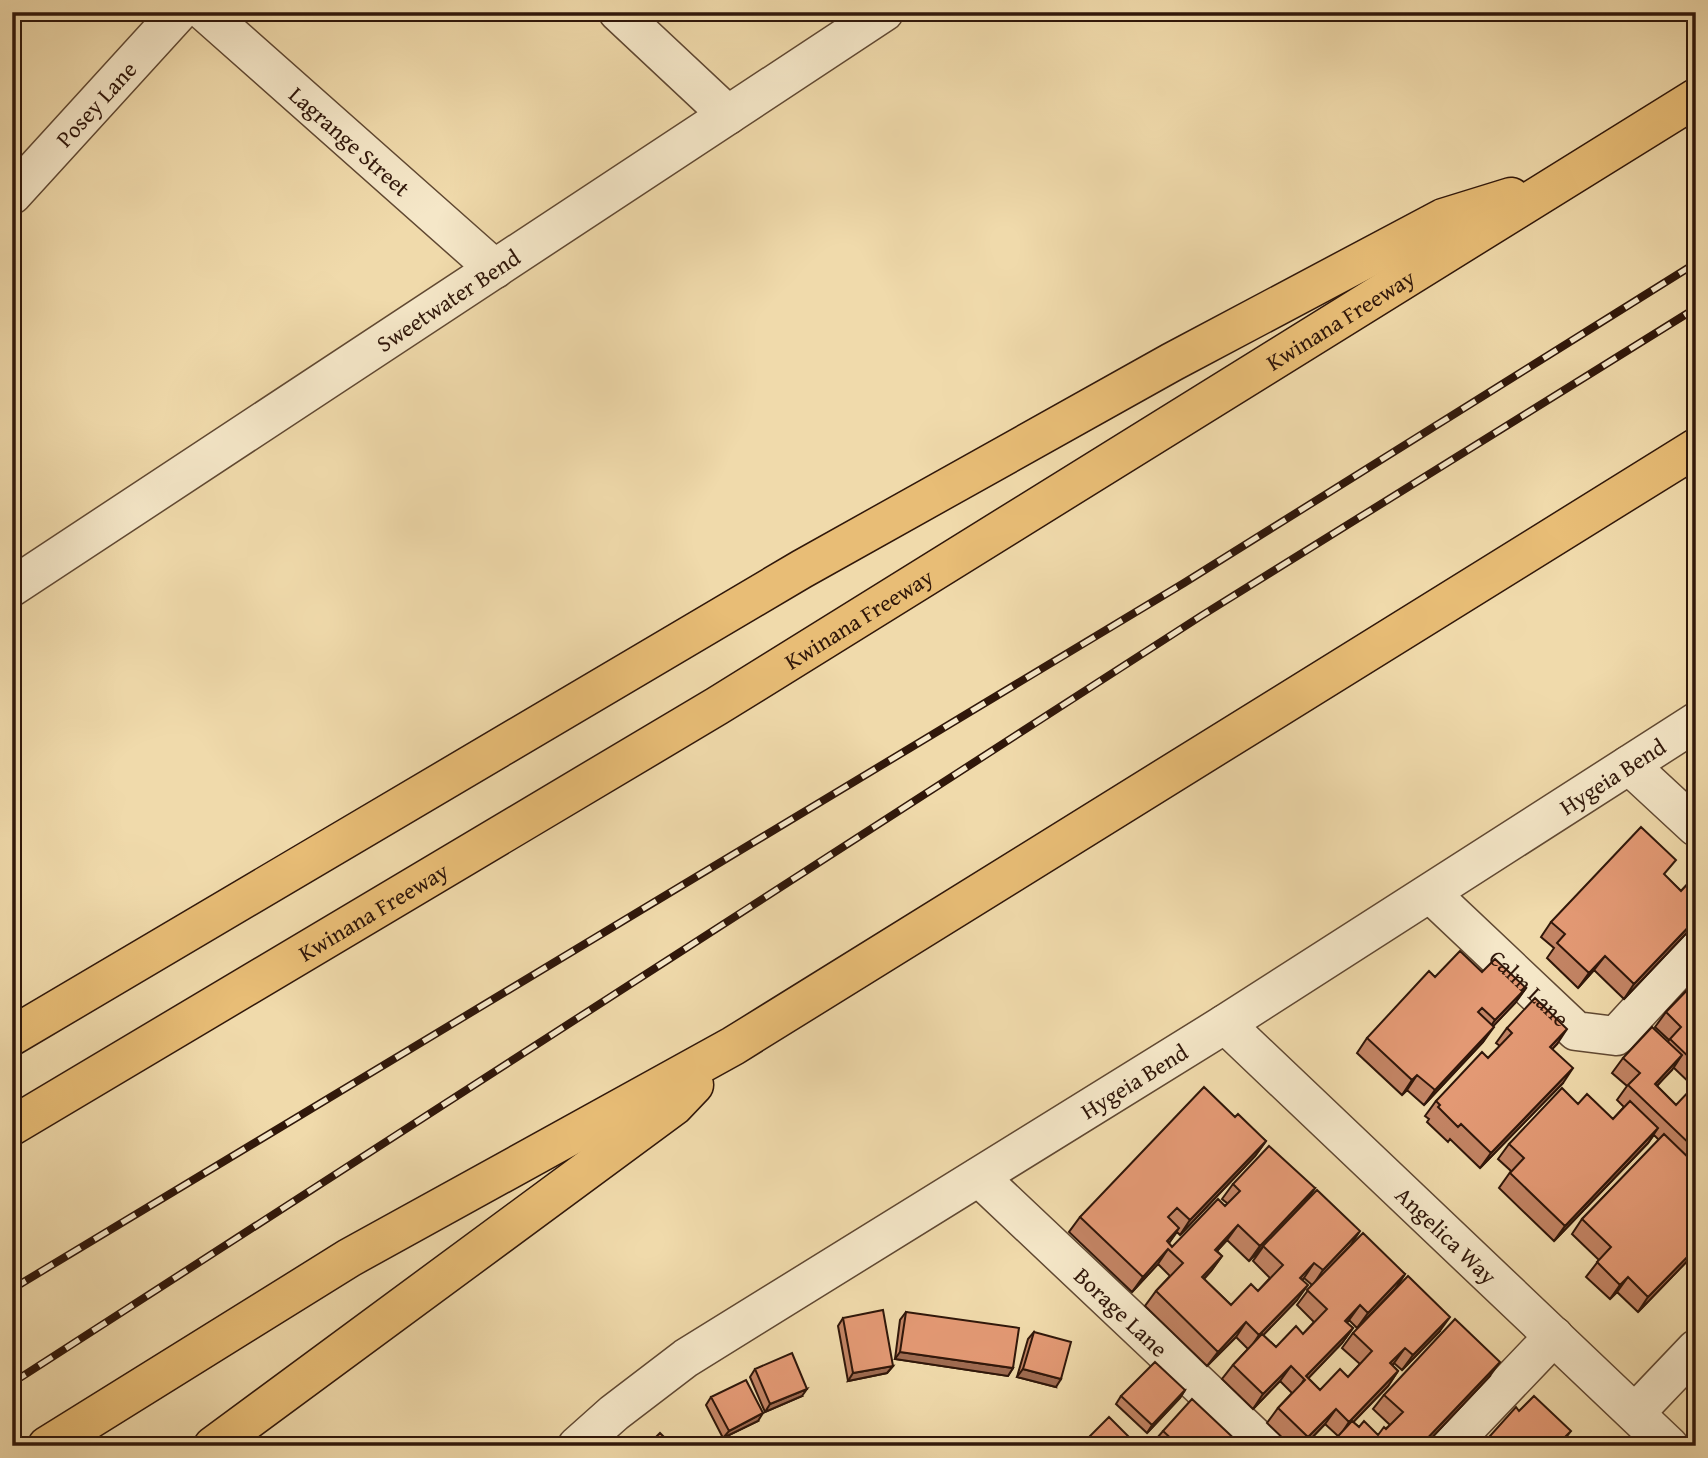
<svg xmlns="http://www.w3.org/2000/svg" width="1708" height="1458" font-family="'Gentium Book Plus',serif">
	<style>
		.lines { fill: none; stroke-linecap: round; stroke-linejoin: round }
		.minor-casing { stroke: #604832; stroke-width: 41 }
		.highway-casing { stroke: #30170a; stroke-width: 41 }
		.minor { stroke: #f5e7c8; stroke-width: 38 }
		.highway { stroke: #e8bd76; stroke-width: 38 }
		.rail-casing { stroke: #30170a; stroke-width: 8 }
		.rail { stroke: #f5e7c8; stroke-width: 5; stroke-dasharray: 16; stroke-linecap: butt }
		.wall { fill: #c38464; stroke: #30170a; stroke-width: 2; fill-rule: evenodd }
		.shaded-wall { fill: #9f6b51; stroke: #30170a; stroke-width: 2 }
		.building { fill: #e39974; stroke: #30170a; stroke-width: 2 }
		.labels { text-anchor: middle; dominant-baseline: central; stroke-width: 7; stroke-linejoin: round; paint-order: stroke }
		.street-label { font-size: 23px; fill: #30170a; stroke: #f5e7c8 }
	</style>
	<rect width="100%" height="100%" fill="#f0daab"/>
	<filter id="stains"><feTurbulence type="fractalNoise" baseFrequency=".00286" numOctaves="4"/><feColorMatrix values="0 0 0 0 .2 0 0 0 0 .09 0 0 0 0 .02 0 0 0 .5 -.17"/></filter>
	<radialGradient id="worn" r=".72"><stop offset=".6" stop-color="#630" stop-opacity="0"/><stop offset="1" stop-color="#630" stop-opacity=".3"/></radialGradient>
	<g class="lines">
		<defs>
			<g id="minor">
				<path id="s1" d="M205,12L495,269"/>
				<path d="M618,12L728,115"/>
				<path id="s2" d="M12,195L179,12"/>
				<path id="s3" d="M12,587L884,12"/>
				<path d="M1629,765L1696,827"/>
				<path id="s4" d="M1431,894L1576,1031L1616,1036L1696,949"/>
				<path id="s5" d="M1225,1024L1669,1446"/>
				<path id="s6" d="M979,1177L1264,1446"/>
				<path d="M1635,1413L1696,1349"/>
				<path id="s7" d="M577,1446L614,1413L686,1358L1225,1024L1696,722"/>
				<path d="M1449,1446L1554,1336"/>
			</g>
			<g id="highway">
				<path d="M12,1036L802,569L1172,362L1443,218L1511,197"/>
				<path id="s8" d="M12,1126L717,706L1696,98"/>
				<path d="M47,1446L349,1258L733,1046L1696,448"/>
				<path d="M213,1446L674,1106L694,1085"/>
			</g>
		</defs>
		<!-- minor casing -->
		<use href="#minor" class="minor-casing"/>
		<!-- highway casing -->
		<use href="#highway" class="highway-casing"/>
		<!-- minor -->
		<use href="#minor" class="minor"/>
		<!-- highway -->
		<use href="#highway" class="highway"/>
		<defs>
			<path id="rail" d="M12,1289L1184,583L1696,263
				M12,1383L1201,616L1696,308"/>
		</defs>
		<!-- rail casing -->
		<use href="#rail" class="rail-casing"/>
		<!-- rail -->
		<use href="#rail" class="rail"/>
	</g>
	<!-- wall -->
	<path class="wall" d="M1696,875V923L1624,999L1594,970L1578,988L1547,958L1554,948L1541,937L1551,922L1665,876L1681,891Z
		M1482,972L1526,988L1515,1003L1493,1026L1483,1042L1424,1105L1407,1090L1402,1095L1357,1053L1367,1038Z
		M1696,981V1089L1673,1067L1657,1086L1676,1105L1696,1093V1252L1638,1312L1617,1292L1610,1299L1586,1277L1599,1260L1572,1234L1582,1219L1659,1140L1654,1135L1648,1143L1554,1241L1499,1188L1511,1171L1498,1159L1509,1144L1578,1104L1613,1119L1624,1107L1617,1100L1627,1086L1612,1073L1623,1058L1668,1042L1669,1040L1655,1027L1666,1012Z
		M1507,1028L1557,1044L1552,1049L1563,1083L1480,1168L1450,1139L1448,1142L1427,1122L1429,1119L1425,1116L1436,1101L1488,1058L1500,1046L1496,1043Z
		M1235,1117L1266,1141L1255,1156L1180,1235L1177,1232L1169,1243L1172,1247L1225,1206L1228,1204L1222,1199L1233,1184L1315,1188L1305,1203L1350,1246L1405,1274L1395,1289L1357,1328L1349,1320L1347,1323L1353,1328L1342,1343L1308,1378L1320,1390L1348,1377L1360,1364L1342,1348L1353,1333L1439,1332L1402,1370L1394,1363L1392,1365L1398,1371L1388,1386L1353,1422L1359,1427L1378,1435L1390,1425L1373,1409L1384,1395L1489,1377L1424,1446H1329L1338,1436L1325,1424L1304,1446H1291L1267,1423L1278,1408L1292,1393L1280,1381L1253,1409L1222,1379L1233,1365L1248,1349L1236,1337L1207,1366L1145,1306L1156,1291L1170,1276L1158,1264L1132,1292L1069,1232L1080,1217ZM1227,1240L1249,1261L1263,1247L1253,1261L1270,1278L1258,1291L1231,1305L1204,1279L1211,1271L1222,1256L1217,1251ZM1304,1278L1312,1285L1297,1305L1314,1322L1303,1334L1276,1347L1263,1335L1297,1300L1302,1280Z
		M906,1312L1013,1368L1008,1376L895,1359L900,1320Z
		M843,1318L893,1366L887,1373L848,1381L838,1326Z
		M1034,1332L1056,1387L1017,1377L1028,1339Z
		M755,1369L802,1396L765,1412L750,1377Z
		M1185,1390L1180,1398L1147,1433L1116,1404L1121,1396Z
		M711,1397L758,1421L723,1438L706,1405Z
		M1163,1431L1242,1446H1165L1157,1438Z"/>
	<!-- shaded-wall -->
	<path class="shaded-wall" d="M1696,919V923L1624,999L1634,984Z
		M1605,956L1594,970L1578,988L1589,973Z
		M1526,988L1515,1003L1485,1035L1495,1020Z
		M1494,1027L1483,1042L1424,1105L1435,1090Z
		M1567,1029L1557,1044L1540,1062L1550,1047Z
		M1682,1055L1672,1070L1644,1099L1655,1084Z
		M1573,1068L1563,1083L1480,1168L1491,1153Z
		M1417,1075L1407,1090L1402,1095L1412,1080Z
		M1658,1128L1648,1143L1554,1241L1565,1226Z
		M1266,1141L1255,1156L1180,1235L1190,1220Z
		M1315,1188L1304,1203L1249,1261L1260,1246Z
		M1238,1225L1227,1240L1204,1265L1215,1250Z
		M1179,1228L1169,1243L1167,1241Z
		M1360,1231L1350,1246L1313,1285L1323,1270Z
		M1696,1248V1252L1638,1312L1648,1297Z
		M1168,1249L1158,1264L1132,1292L1143,1277Z
		M1222,1256L1211,1271L1191,1292L1202,1277Z
		M1314,1263L1304,1278L1290,1293L1300,1278Z
		M1405,1274L1395,1289L1357,1328L1368,1313Z
		M1628,1277L1617,1292L1610,1299L1620,1285Z
		M1308,1285L1297,1300L1249,1350L1259,1335Z
		M1360,1305L1349,1320L1334,1336L1345,1321Z
		M1450,1317L1439,1332L1402,1370L1413,1355Z
		M1246,1322L1236,1337L1207,1366L1218,1352Z
		M1353,1328L1342,1343L1299,1388L1306,1376Z
		M1405,1348L1394,1363L1379,1378L1390,1363Z
		M900,1352L1013,1368L1008,1376L895,1359Z
		M1500,1362L1489,1377L1424,1446H1420Z
		M893,1366L887,1373L848,1381L853,1373Z
		M1291,1366L1280,1381L1253,1409L1263,1394Z
		M1023,1369L1061,1379L1056,1387L1017,1377Z
		M1398,1371L1388,1386L1339,1437L1349,1422Z
		M807,1389L802,1396L765,1412L770,1404Z
		M1185,1390L1180,1398L1147,1433L1152,1425Z
		M1336,1409L1325,1424L1304,1446H1302L1308,1437Z
		M763,1413L758,1421L723,1438L729,1431Z
		M1571,1431L1560,1445L1556,1446Z"/>
	<!-- building -->
	<path class="building" d="M1641,827L1676,860L1664,874L1681,891L1696,875V919L1634,984L1605,956L1589,973L1557,943L1565,934L1551,922Z
		M1460,951L1482,972L1495,959L1526,988L1495,1020L1482,1008L1478,1012L1494,1027L1435,1090L1417,1075L1412,1080L1367,1038L1429,971L1435,977Z
		M1696,981V1064L1670,1039L1681,1027L1666,1012Z
		M1535,998L1567,1029L1550,1047L1573,1068L1491,1153L1461,1124L1458,1127L1438,1107L1440,1105L1436,1101L1482,1052L1488,1058L1512,1033L1507,1028Z
		M1652,1027L1682,1055L1655,1084L1676,1105L1691,1089L1696,1093V1150L1628,1085L1640,1073L1623,1058Z
		M1204,1087L1235,1117L1238,1114L1266,1141L1190,1220L1177,1208L1168,1217L1179,1228L1167,1241L1172,1247L1218,1199L1225,1206L1240,1191L1233,1184L1269,1146L1315,1188L1260,1246L1238,1225L1215,1250L1222,1256L1202,1277L1231,1305L1251,1284L1258,1291L1283,1265L1263,1246L1317,1190L1360,1231L1323,1270L1314,1263L1300,1278L1308,1285L1259,1335L1246,1322L1218,1352L1156,1291L1183,1263L1168,1249L1143,1277L1080,1217Z
		M1562,1088L1578,1104L1587,1094L1613,1119L1630,1101L1658,1128L1565,1226L1510,1173L1524,1158L1509,1144Z
		M1664,1134L1696,1165V1248L1648,1297L1628,1277L1620,1285L1597,1262L1611,1247L1582,1219Z
		M1363,1233L1405,1274L1368,1313L1360,1305L1345,1321L1353,1328L1306,1376L1320,1390L1340,1369L1348,1377L1372,1351L1353,1333L1408,1276L1450,1317L1413,1355L1405,1348L1390,1363L1398,1371L1349,1422L1336,1409L1308,1437L1278,1408L1305,1380L1291,1366L1263,1394L1233,1365L1262,1334L1276,1347L1296,1326L1303,1334L1327,1309L1307,1290Z
		M883,1310L893,1366L853,1373L843,1318Z
		M906,1312L1019,1328L1013,1368L900,1352Z
		M1455,1319L1500,1362L1420,1446H1329L1352,1421L1359,1427L1364,1421L1378,1435L1384,1427L1386,1429L1403,1412L1384,1395Z
		M1034,1332L1071,1342L1061,1379L1023,1369Z
		M792,1353L807,1389L770,1404L755,1369Z
		M1155,1362L1185,1390L1152,1425L1121,1396Z
		M746,1380L763,1413L729,1431L711,1397Z
		M1534,1396L1571,1431L1556,1446H1481L1516,1407L1519,1411Z
		M1192,1399L1242,1446H1179L1163,1431Z
		M1109,1417L1138,1446H1089L1085,1441Z
		M660,1433L673,1446H647Z"/>
	<g class="labels">
		<!-- street labels -->
		<g class="street-label">
			<text stroke="none"><textPath href="#s2" startOffset="124">Posey Lane</textPath></text>
			<text stroke="none"><textPath href="#s1" startOffset="194">Lagrange Street</textPath></text>
			<text stroke="none"><textPath href="#s3" startOffset="522">Sweetwater Bend</textPath></text>
			<text stroke="none"><textPath href="#s8" startOffset="1554">Kwinana Freeway</textPath></text>
			<text stroke="none"><textPath href="#s8" startOffset="987">Kwinana Freeway</textPath></text>
			<text stroke="none"><textPath href="#s7" startOffset="1234">Hygeia Bend</textPath></text>
			<text stroke="none"><textPath href="#s8" startOffset="420">Kwinana Freeway</textPath></text>
			<text stroke="none"><textPath href="#s4" startOffset="136">Calm Lane</textPath></text>
			<text stroke="none"><textPath href="#s7" startOffset="667">Hygeia Bend</textPath></text>
			<text stroke="none"><textPath href="#s5" startOffset="306">Angelica Way</textPath></text>
			<text stroke="none"><textPath href="#s6" startOffset="196">Borage Lane</textPath></text>
		</g>
	</g>
	<!-- margin -->
	<rect width="1708" height="1458" fill="none" stroke="#f0daab" stroke-width="42"/>
	<rect x="14" y="14" width="1680" height="1430" fill="none" stroke="#30170a" stroke-width="3.5"/>
	<rect x="21" y="21" width="1666" height="1416" fill="none" stroke="#30170a" stroke-width="2"/>
	<rect width="100%" height="100%" filter="url(#stains)"/>
	<rect width="100%" height="100%" fill="url(#worn)"/>
</svg>
